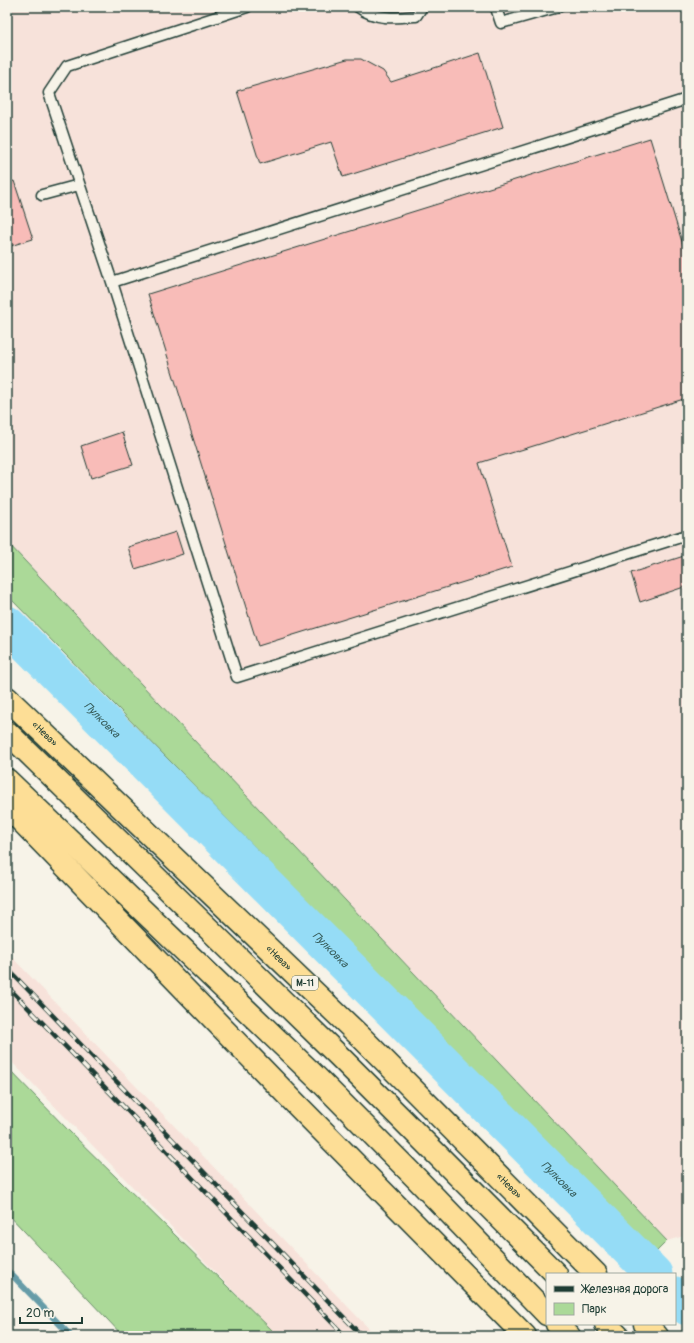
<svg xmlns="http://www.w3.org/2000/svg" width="694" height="1343" font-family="Pangolin,sans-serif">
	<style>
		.built { fill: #f7e2da }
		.green { fill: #abd998; stroke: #658b66 }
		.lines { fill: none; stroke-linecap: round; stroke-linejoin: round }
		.stream { stroke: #669ca8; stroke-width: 6 }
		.river { stroke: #95dcf6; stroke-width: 37 }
		.building { fill: #f8bcb8; stroke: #1f3d34 }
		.service-casing { stroke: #1f3d34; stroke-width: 13 }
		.motorway-casing { stroke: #1f3d34; stroke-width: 25 }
		.service { stroke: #f7f3e8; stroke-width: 10 }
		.motorway { stroke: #fdde96; stroke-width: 22 }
		.rail-casing { stroke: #1f3d34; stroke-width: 4.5 }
		.rail { stroke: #f7f3e8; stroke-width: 3; stroke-dasharray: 9; stroke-linecap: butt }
		.labels { text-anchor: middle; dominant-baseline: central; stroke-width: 4; stroke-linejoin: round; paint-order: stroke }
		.shield { fill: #f7f3e8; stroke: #60746a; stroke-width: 1 }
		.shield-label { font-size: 9px; font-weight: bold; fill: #1f3d34 }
		.street-label { font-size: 10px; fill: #1f3d34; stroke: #f7f3e8 }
		.water-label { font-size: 11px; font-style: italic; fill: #375d5b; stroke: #f7f3e8 }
	</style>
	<rect width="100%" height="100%" fill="#f7f3e8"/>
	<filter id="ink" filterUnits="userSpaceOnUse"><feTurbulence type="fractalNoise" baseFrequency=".025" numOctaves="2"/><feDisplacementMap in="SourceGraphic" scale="8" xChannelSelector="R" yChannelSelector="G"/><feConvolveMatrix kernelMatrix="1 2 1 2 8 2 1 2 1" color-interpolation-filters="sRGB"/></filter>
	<g filter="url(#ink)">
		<!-- built -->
		<path class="built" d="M7,7H687V1235L667,1241L7,542Z
			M7,952L376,1336H277L7,1057Z"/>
		<!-- green -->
		<path class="green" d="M7,542L667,1241L654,1254L7,595Z
			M7,1067L68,1130L278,1336H123L7,1213Z"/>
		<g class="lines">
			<!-- stream -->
			<path class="stream" d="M7,1270L71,1336"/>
			<!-- river -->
			<g class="river">
				<path id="s1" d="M7,624L654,1274"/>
				<path d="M675,1295L687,1307"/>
			</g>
		</g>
		<!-- building -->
		<path class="building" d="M480,53L503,127L343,177L331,142L260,164L237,91L347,59H361L383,71L391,82Z
			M650,138L687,258V398L479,463L512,567L258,646L148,294Z
			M14,181L33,239L7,247V183Z
			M122,432L133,465L91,478L81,446Z
			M176,532L183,554L135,569L128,547Z
			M687,555V586L640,602L631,573Z"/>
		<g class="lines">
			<defs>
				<path id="service" d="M247,7L67,66L49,93L112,282L237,677L687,535
					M358,7C376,20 394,18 416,16L422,7
					M496,8L501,23L558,7
					M42,195L79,185
					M112,282L687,99"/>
				<g id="motorway">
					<path id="s2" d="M7,698L364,1040L596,1274"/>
					<path d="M7,732L340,1057L556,1274"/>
					<path d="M7,780L318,1079L416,1178L547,1314"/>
					<path d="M7,806L297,1105L525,1336"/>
					<path d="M557,1324L569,1336"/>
					<path d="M606,1324L618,1336"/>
					<path d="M645,1324L657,1336"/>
				</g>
			</defs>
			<!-- service casing -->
			<use href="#service" class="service-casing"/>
			<!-- motorway casing -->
			<use href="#motorway" class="motorway-casing"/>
			<!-- service -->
			<use href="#service" class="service"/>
			<!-- motorway -->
			<use href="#motorway" class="motorway"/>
			<defs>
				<path id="rail" d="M7,968L362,1336
					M7,986L345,1336"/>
			</defs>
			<!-- rail casing -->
			<use href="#rail" class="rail-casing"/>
			<!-- rail -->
			<use href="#rail" class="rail"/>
		</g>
	</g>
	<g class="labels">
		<!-- shield labels -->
		<rect class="shield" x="292" y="976" width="26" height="14" rx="3"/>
		<g class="shield-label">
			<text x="305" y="983">М-11</text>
		</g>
		<!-- street labels -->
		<g class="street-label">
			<text stroke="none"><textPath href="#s2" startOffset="52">«Нева»</textPath></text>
			<text stroke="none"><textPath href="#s2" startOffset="376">«Нева»</textPath></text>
			<text stroke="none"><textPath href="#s2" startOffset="700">«Нева»</textPath></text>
		</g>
		<!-- water labels -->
		<g class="water-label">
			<text stroke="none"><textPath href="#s1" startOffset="135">Пулковка</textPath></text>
			<text stroke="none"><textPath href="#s1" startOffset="459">Пулковка</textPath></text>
			<text stroke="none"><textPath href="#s1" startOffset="783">Пулковка</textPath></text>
		</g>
	</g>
	<!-- margin -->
	<rect width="694" height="1343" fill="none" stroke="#f7f3e8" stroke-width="24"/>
	<rect x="12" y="12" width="670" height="1319" fill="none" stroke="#1f3d34" stroke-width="1.5" filter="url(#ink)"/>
	<!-- legend -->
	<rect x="546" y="1273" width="130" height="52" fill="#f7f3e8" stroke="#a1aaa0"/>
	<rect x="554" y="1286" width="20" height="6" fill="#1f3d34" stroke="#a1aaa0"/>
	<text x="582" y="1293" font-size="12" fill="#1f3d34">Железная дорога</text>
	<rect x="554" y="1303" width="20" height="12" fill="#abd998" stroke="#a1aaa0"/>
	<text x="582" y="1313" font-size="12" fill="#1f3d34">Парк</text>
	<!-- scale -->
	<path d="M20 1317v6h62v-6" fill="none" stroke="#1f3d34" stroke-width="2"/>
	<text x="26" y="1317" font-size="12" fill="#1f3d34" stroke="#f7f3e8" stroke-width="3" paint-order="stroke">20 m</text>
</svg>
